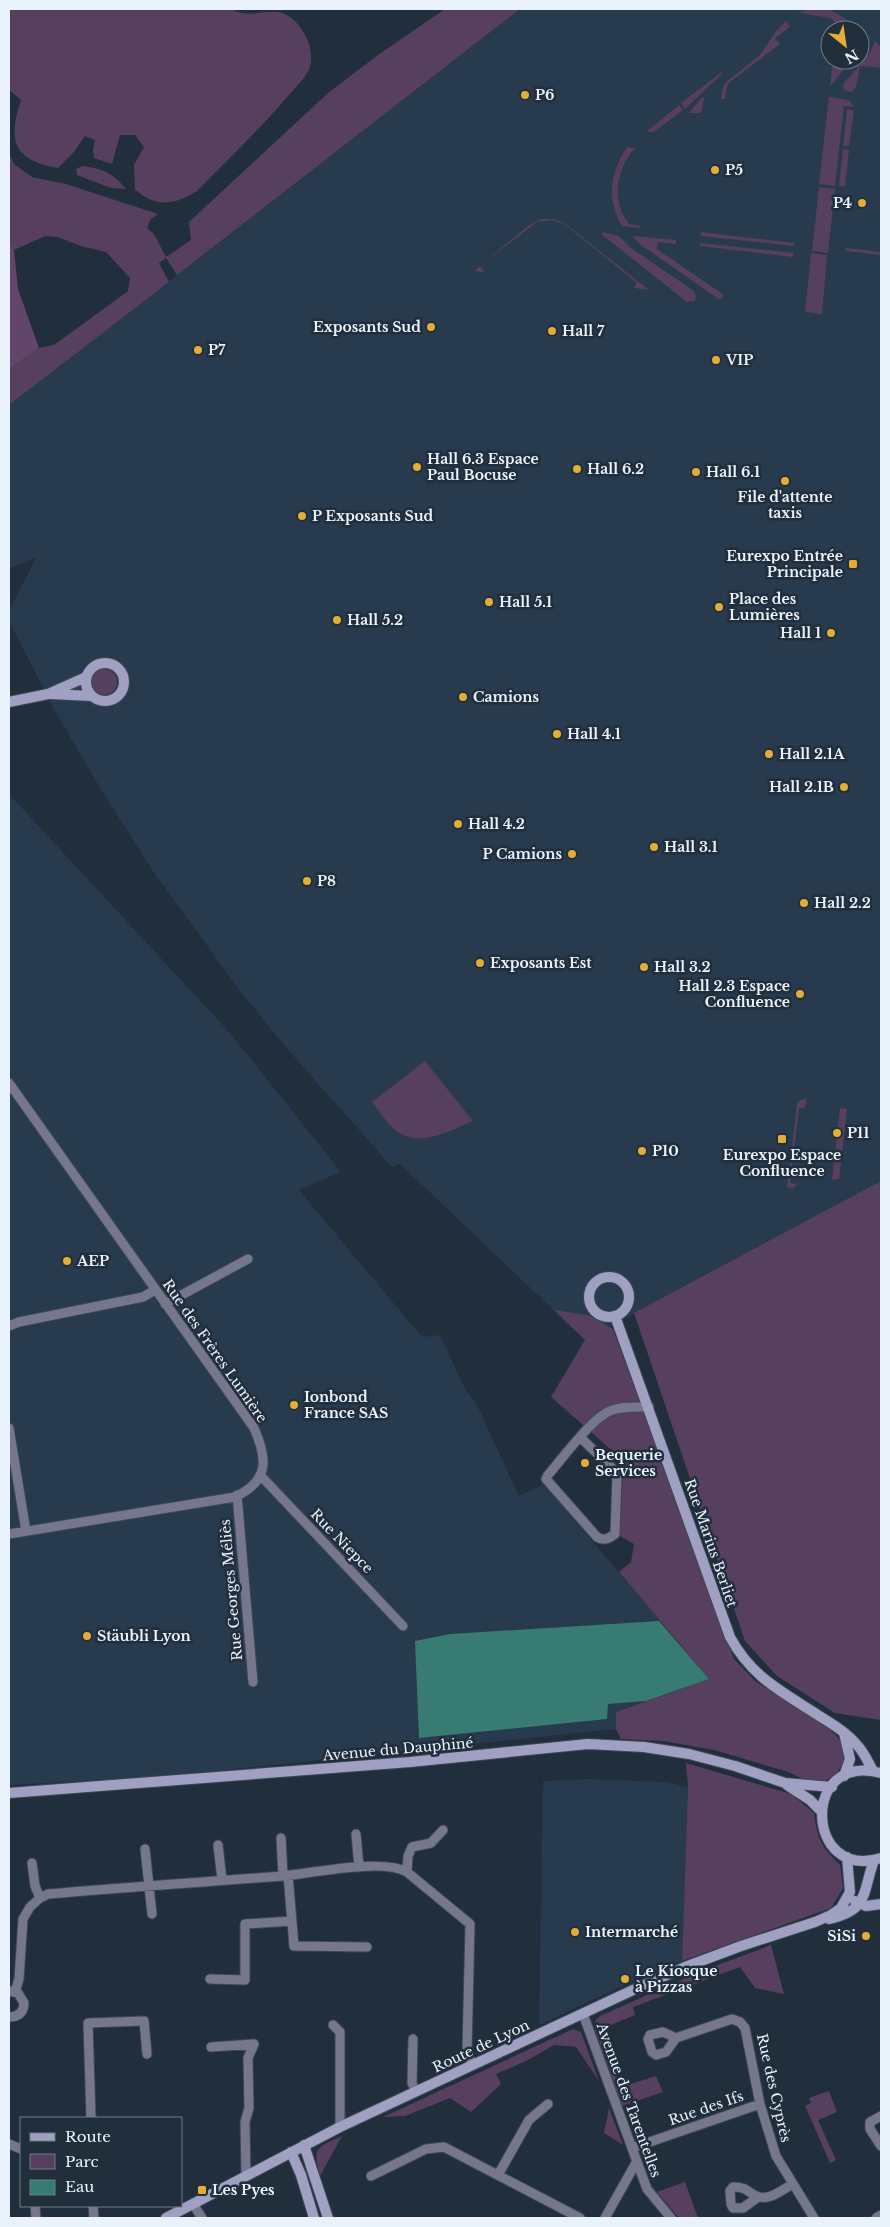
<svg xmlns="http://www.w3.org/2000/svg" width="890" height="2227" font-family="'Libre Baskerville',serif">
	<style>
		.built { fill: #283a4d; fill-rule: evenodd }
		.green { fill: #573f5f }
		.forest { fill: #62456b }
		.water { fill: #377b72 }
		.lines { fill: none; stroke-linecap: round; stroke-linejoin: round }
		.street-casing { stroke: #3d4957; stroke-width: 11 }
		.secondary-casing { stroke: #3d4957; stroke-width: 12 }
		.street { stroke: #76778c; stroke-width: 9 }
		.secondary { stroke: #a0a0c2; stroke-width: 10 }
		.poi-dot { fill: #e4ad35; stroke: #212e3c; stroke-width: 2 }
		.labels { text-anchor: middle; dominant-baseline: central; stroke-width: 5; stroke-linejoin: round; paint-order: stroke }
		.poi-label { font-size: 14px; font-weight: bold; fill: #eaf2fc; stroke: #212e3c; text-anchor: start }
		.street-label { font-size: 14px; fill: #eaf2fc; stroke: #212e3c }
	</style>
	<rect width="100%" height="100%" fill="#212e3c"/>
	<!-- built -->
	<path class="built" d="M520,9H881V1182L585,1340L400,1164L392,1167L289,1051L240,991L153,871L103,793L54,709L9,621V611L36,558L9,568V405ZM830,30H860V60H830Z
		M9,794L230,1033L341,1172L299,1190L422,1337L440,1335L466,1391L476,1403L519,1496L544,1484L709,1679L616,1712V1729L158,1777L9,1785Z
		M590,1779L665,1782L688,1787L682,1961L646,1975L539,2025L543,1781Z"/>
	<!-- green -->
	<path class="green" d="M9,9H231C249,21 273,4 290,17C304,27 315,49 310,67C306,77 296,87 289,95C260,129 228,159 197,191C176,205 154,208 135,189L134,165L144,147L135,135H120L112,164L94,158L93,150L95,140L85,136L74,152L58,168C12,160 8,140 21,100L9,90Z
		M445,9H520L177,275L166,258L159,263L169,282L9,405V369L39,348L54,345L128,291L130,278L106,252L81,246L57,237L45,236L14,250L9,239V153L14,164L32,177L66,184L158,214L150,220L147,228L154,234L166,257L191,240L189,222L328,93L378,55Z
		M807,9L831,10L850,22L842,30H836L835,22L830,18L800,13L791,17Z
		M786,21L790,27L775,38L780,44L730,82L727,86L725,99H721L722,91L725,83L760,55L776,31Z
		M875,41L881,47V68L864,66L860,67L856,87L852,92L846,91L843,88L844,83L870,53Z
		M833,60H851L830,87Z
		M722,72L723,73L685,109L681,103Z
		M702,97L704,98L701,113H689Z
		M829,97L849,100L854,107L844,106L835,186L819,184Z
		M679,105L683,110L654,132H646Z
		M847,109L854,110L849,146H843Z
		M627,147L635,148C616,169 611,201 629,224L641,226L640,228L622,226C606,200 610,172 627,147Z
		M843,149L849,150L845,186H839Z
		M82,166C102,168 113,173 126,189L111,188L77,175L76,169Z
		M819,187L835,189L828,253L812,251Z
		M541,219H554L564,223L649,290L634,288L637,283L564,224L552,220L537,222L480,266L484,272L474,271L528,226Z
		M603,232L619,236L631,248L694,291L696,296L695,301L687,302L601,234Z
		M701,232L708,233L794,243V246L701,236Z
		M634,236L676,240V244L658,242L657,249L724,295L720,300L641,245L633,237Z
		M700,243L794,253L793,257L700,246Z
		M846,248L881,252V255L846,251Z
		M811,253L827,255L822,314L805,312Z
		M91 682a13 13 0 1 1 26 0a13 13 0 1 1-26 0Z
		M425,1061L473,1121C451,1130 421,1148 398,1132C388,1125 380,1112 372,1102Z
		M807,1098L805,1108H799L790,1183L797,1184L794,1188L787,1187L797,1104L800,1100Z
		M840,1108L847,1109L839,1179L832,1180Z
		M881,1181V1720L835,1713L777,1676L745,1641L634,1313Z
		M554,1310L588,1315L613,1329L734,1659L755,1681L820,1722L836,1735L844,1747L845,1760L837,1773L825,1781L809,1782L788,1772L714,1750L663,1741L621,1739L616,1729V1712L709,1679L619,1572L631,1562L634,1544L620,1536L623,1460L551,1397L585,1340Z
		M686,1763L791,1794L814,1813C818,1841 821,1846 840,1865L843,1888L831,1908L682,1961L688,1787Z
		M771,1945L784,1994L755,1988L740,1967L633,2007L635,2015L601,2029L621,2087L656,2076L663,2092L622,2106L595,2030V2021L600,2016L699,1972Z
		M573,2029L581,2032L599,2081L576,2047L554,2045L526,2061L496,2074L501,2084L471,2112L450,2098L405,2116L383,2117Z
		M829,2091L837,2112L818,2120L836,2160L830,2163L805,2106L811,2103L809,2098Z
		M609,2108L623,2145L604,2133Z
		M342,2136L320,2176C312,2148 317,2147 342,2136Z
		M685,2182L698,2218H679L657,2192Z"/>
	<!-- forest -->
	<path class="forest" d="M9,239L14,250L18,289L39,348L9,369Z"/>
	<!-- water -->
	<path class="water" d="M659,1621L709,1679L646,1701L608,1704L607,1719L419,1738L415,1641L450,1634Z"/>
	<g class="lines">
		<defs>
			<path id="street" d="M9,1083L254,1428C268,1460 269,1481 235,1497L9,1534
				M165,1304L248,1259
				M9,1326L19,1322L143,1297L155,1290
				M9,1428L26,1531
				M581,1438L614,1470L617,1475L615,1534C608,1539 604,1541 597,1537L546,1479L548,1475C562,1459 592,1418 610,1411C622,1406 637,1407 649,1407
				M261,1476L403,1626
				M237,1495L253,1682
				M356,1834L359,1867
				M281,1838L283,1876
				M218,1845L222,1880
				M145,1849L152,1914
				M32,1863L35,1886L40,1898
				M407,1872L408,1856L412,1847L431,1843L443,1830
				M288,1875L294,1946L367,1947
				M210,1979L245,1980V1924L292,1921
				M9,1991L18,1993L24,2003C24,2012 19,2017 9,2017
				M15,1992L19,1979L23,1919L30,1907L40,1898L48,1894C126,1887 205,1882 283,1876C313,1873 382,1858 407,1872L470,1924L467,2052L473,2065
				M583,2014L647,2189L671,2218
				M333,2025L340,2032V2127
				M676,2038L666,2052L656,2055L652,2052L648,2039L650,2035L663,2032L676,2038L732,2019L740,2022L745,2028L760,2104L776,2156L814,2218
				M413,2039L412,2083L416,2092
				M211,2047L254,2044
				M881,2116L870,2122V2129L881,2146
				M91,2118L88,2023L144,2021L147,2054
				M9,2144L21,2149
				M632,2148L760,2104
				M498,2175L529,2120L548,2104
				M246,2176L245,2122L249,2108L248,2058L254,2044
				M371,2176L426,2149L444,2147L580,2218
				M758,2197L743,2208H733L731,2204L730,2191L733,2187C750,2187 747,2194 759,2197C771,2200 783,2189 793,2184
				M193,2204L202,2218
				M35,2206L36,2218
				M93,2206L94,2218
				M605,2218L637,2161
				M876,2218L881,2215"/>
			<path id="secondary" d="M86 682a19 19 0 1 1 38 0a19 19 0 1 1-38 0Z
				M51,694L91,696
				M9,702L48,694L86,677
				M589 1297a20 20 0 1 1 40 0a20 20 0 1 1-40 0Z
				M615,1316L730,1637C752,1678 783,1692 821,1717C834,1725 847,1733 857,1745C864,1752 868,1762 873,1771
				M844,1733L850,1759L844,1776
				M881,1773C800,1751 805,1882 881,1858
				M787,1785L810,1800L821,1811
				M9,1793L410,1762L588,1744L644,1747L689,1754L735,1766L785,1783L832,1787
				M855,1901L866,1906L881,1904
				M829,1919C869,1910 862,1894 874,1860
				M304,2145L328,2218
				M291,2152L301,2175L314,2218
				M166,2218L340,2127L633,1990L685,1967L741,1946L815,1922L831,1915L841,1908L850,1892L847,1857"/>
		</defs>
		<!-- street casing -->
		<use href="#street" class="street-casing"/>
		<!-- secondary casing -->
		<use href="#secondary" class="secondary-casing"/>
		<!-- street -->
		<use href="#street" class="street"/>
		<!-- secondary -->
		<use href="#secondary" class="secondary"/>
	</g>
	<!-- markers -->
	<g class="poi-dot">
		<circle cx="525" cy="95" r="5"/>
		<circle cx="715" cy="170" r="5"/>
		<circle cx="862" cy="203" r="5"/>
		<circle cx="431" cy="327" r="5"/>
		<circle cx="552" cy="331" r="5"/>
		<circle cx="198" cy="350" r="5"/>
		<circle cx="716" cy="360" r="5"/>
		<circle cx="417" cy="467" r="5"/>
		<circle cx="577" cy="469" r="5"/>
		<circle cx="696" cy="472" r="5"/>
		<circle cx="785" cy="481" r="5"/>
		<circle cx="302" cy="516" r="5"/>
		<rect x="848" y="559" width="10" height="10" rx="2.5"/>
		<circle cx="489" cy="602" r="5"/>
		<circle cx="719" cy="607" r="5"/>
		<circle cx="337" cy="620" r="5"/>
		<circle cx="831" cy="633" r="5"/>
		<circle cx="463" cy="697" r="5"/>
		<circle cx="557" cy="734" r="5"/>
		<circle cx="769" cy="754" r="5"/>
		<circle cx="844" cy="787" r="5"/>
		<circle cx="458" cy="824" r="5"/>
		<circle cx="654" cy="847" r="5"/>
		<circle cx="572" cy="854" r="5"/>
		<circle cx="307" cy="881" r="5"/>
		<circle cx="804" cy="903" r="5"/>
		<circle cx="480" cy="963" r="5"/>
		<circle cx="644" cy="967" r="5"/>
		<circle cx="800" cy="994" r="5"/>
		<circle cx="837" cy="1133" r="5"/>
		<rect x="777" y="1134" width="10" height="10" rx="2.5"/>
		<circle cx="642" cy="1151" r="5"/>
		<circle cx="67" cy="1261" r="5"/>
		<circle cx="294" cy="1405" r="5"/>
		<circle cx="585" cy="1463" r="5"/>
		<circle cx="87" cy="1636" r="5"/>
		<circle cx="575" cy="1932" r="5"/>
		<circle cx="866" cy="1936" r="5"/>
		<circle cx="625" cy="1979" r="5"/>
		<rect x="197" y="2185" width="10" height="10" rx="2.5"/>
	</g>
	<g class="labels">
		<!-- poi labels -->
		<g class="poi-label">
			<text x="535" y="95">P6</text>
			<text x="725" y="170">P5</text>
			<text x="852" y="203" text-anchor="end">P4</text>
			<text x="421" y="327" text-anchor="end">Exposants Sud</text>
			<text x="562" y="331">Hall 7</text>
			<text x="208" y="350">P7</text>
			<text x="726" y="360">VIP</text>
			<text x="427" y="459">Hall 6.3 Espace<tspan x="427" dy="16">Paul Bocuse</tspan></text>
			<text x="587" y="469">Hall 6.2</text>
			<text x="706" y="472">Hall 6.1</text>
			<text x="785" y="497" text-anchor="middle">File d'attente<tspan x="785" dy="16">taxis</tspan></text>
			<text x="312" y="516">P Exposants Sud</text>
			<text x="843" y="556" text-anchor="end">Eurexpo Entrée<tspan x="843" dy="16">Principale</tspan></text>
			<text x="729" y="599">Place des<tspan x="729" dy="16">Lumières</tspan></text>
			<text x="499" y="602">Hall 5.1</text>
			<text x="347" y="620">Hall 5.2</text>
			<text x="821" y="633" text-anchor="end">Hall 1</text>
			<text x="473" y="697">Camions</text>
			<text x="567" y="734">Hall 4.1</text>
			<text x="779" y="754">Hall 2.1A</text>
			<text x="834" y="787" text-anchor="end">Hall 2.1B</text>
			<text x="468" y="824">Hall 4.2</text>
			<text x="664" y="847">Hall 3.1</text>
			<text x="562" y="854" text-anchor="end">P Camions</text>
			<text x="317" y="881">P8</text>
			<text x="814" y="903">Hall 2.2</text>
			<text x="490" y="963">Exposants Est</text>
			<text x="654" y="967">Hall 3.2</text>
			<text x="790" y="986" text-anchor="end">Hall 2.3 Espace<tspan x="790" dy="16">Confluence</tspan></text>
			<text x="847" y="1133">P11</text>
			<text x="652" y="1151">P10</text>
			<text x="782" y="1155" text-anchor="middle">Eurexpo Espace<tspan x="782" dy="16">Confluence</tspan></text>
			<text x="77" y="1261">AEP</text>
			<text x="304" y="1397">Ionbond<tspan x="304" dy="16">France SAS</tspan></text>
			<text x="595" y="1455">Bequerie<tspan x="595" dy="16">Services</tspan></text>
			<text x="97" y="1636">Stäubli Lyon</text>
			<text x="585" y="1932">Intermarché</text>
			<text x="856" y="1936" text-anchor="end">SiSi</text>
			<text x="635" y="1971">Le Kiosque<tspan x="635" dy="16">à Pizzas</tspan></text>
			<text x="212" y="2190">Les Pyes</text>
		</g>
		<!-- street labels -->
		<g class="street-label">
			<text transform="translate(215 1351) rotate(55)">Rue des Frères Lumière</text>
			<text transform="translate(342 1541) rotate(46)">Rue Niepce</text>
			<text transform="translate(711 1543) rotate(71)">Rue Marius Berliet</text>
			<text transform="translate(231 1590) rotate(-95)">Rue Georges Méliès</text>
			<text transform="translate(398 1749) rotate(-5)">Avenue du Dauphiné</text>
			<text transform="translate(481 2046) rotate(-25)">Route de Lyon</text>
			<text transform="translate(774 2088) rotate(77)">Rue des Cyprès</text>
			<text transform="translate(629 2100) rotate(70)">Avenue des Tarentelles</text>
			<text transform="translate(706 2108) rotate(-19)">Rue des Ifs</text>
		</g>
	</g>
	<!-- border -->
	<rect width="890" height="2227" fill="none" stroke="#eaf2fc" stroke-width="20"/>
	<!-- legend -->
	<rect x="20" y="2117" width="162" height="90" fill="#212e3c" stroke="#717c89"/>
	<rect x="30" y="2133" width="25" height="8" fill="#a0a0c2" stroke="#717c89"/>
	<text x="65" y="2142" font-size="15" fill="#eaf2fc">Route</text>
	<rect x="30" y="2154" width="25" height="15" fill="#573f5f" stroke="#717c89"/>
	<text x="65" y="2167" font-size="15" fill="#eaf2fc">Parc</text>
	<rect x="30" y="2180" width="25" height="15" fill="#377b72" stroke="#717c89"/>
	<text x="65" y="2192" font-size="15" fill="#eaf2fc">Eau</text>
	<!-- north arrow -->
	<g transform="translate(845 45) rotate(150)"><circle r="24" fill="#212e3c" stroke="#717c89"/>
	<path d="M0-4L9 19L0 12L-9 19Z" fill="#e4ad35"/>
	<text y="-8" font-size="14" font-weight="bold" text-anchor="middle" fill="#eaf2fc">N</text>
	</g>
</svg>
